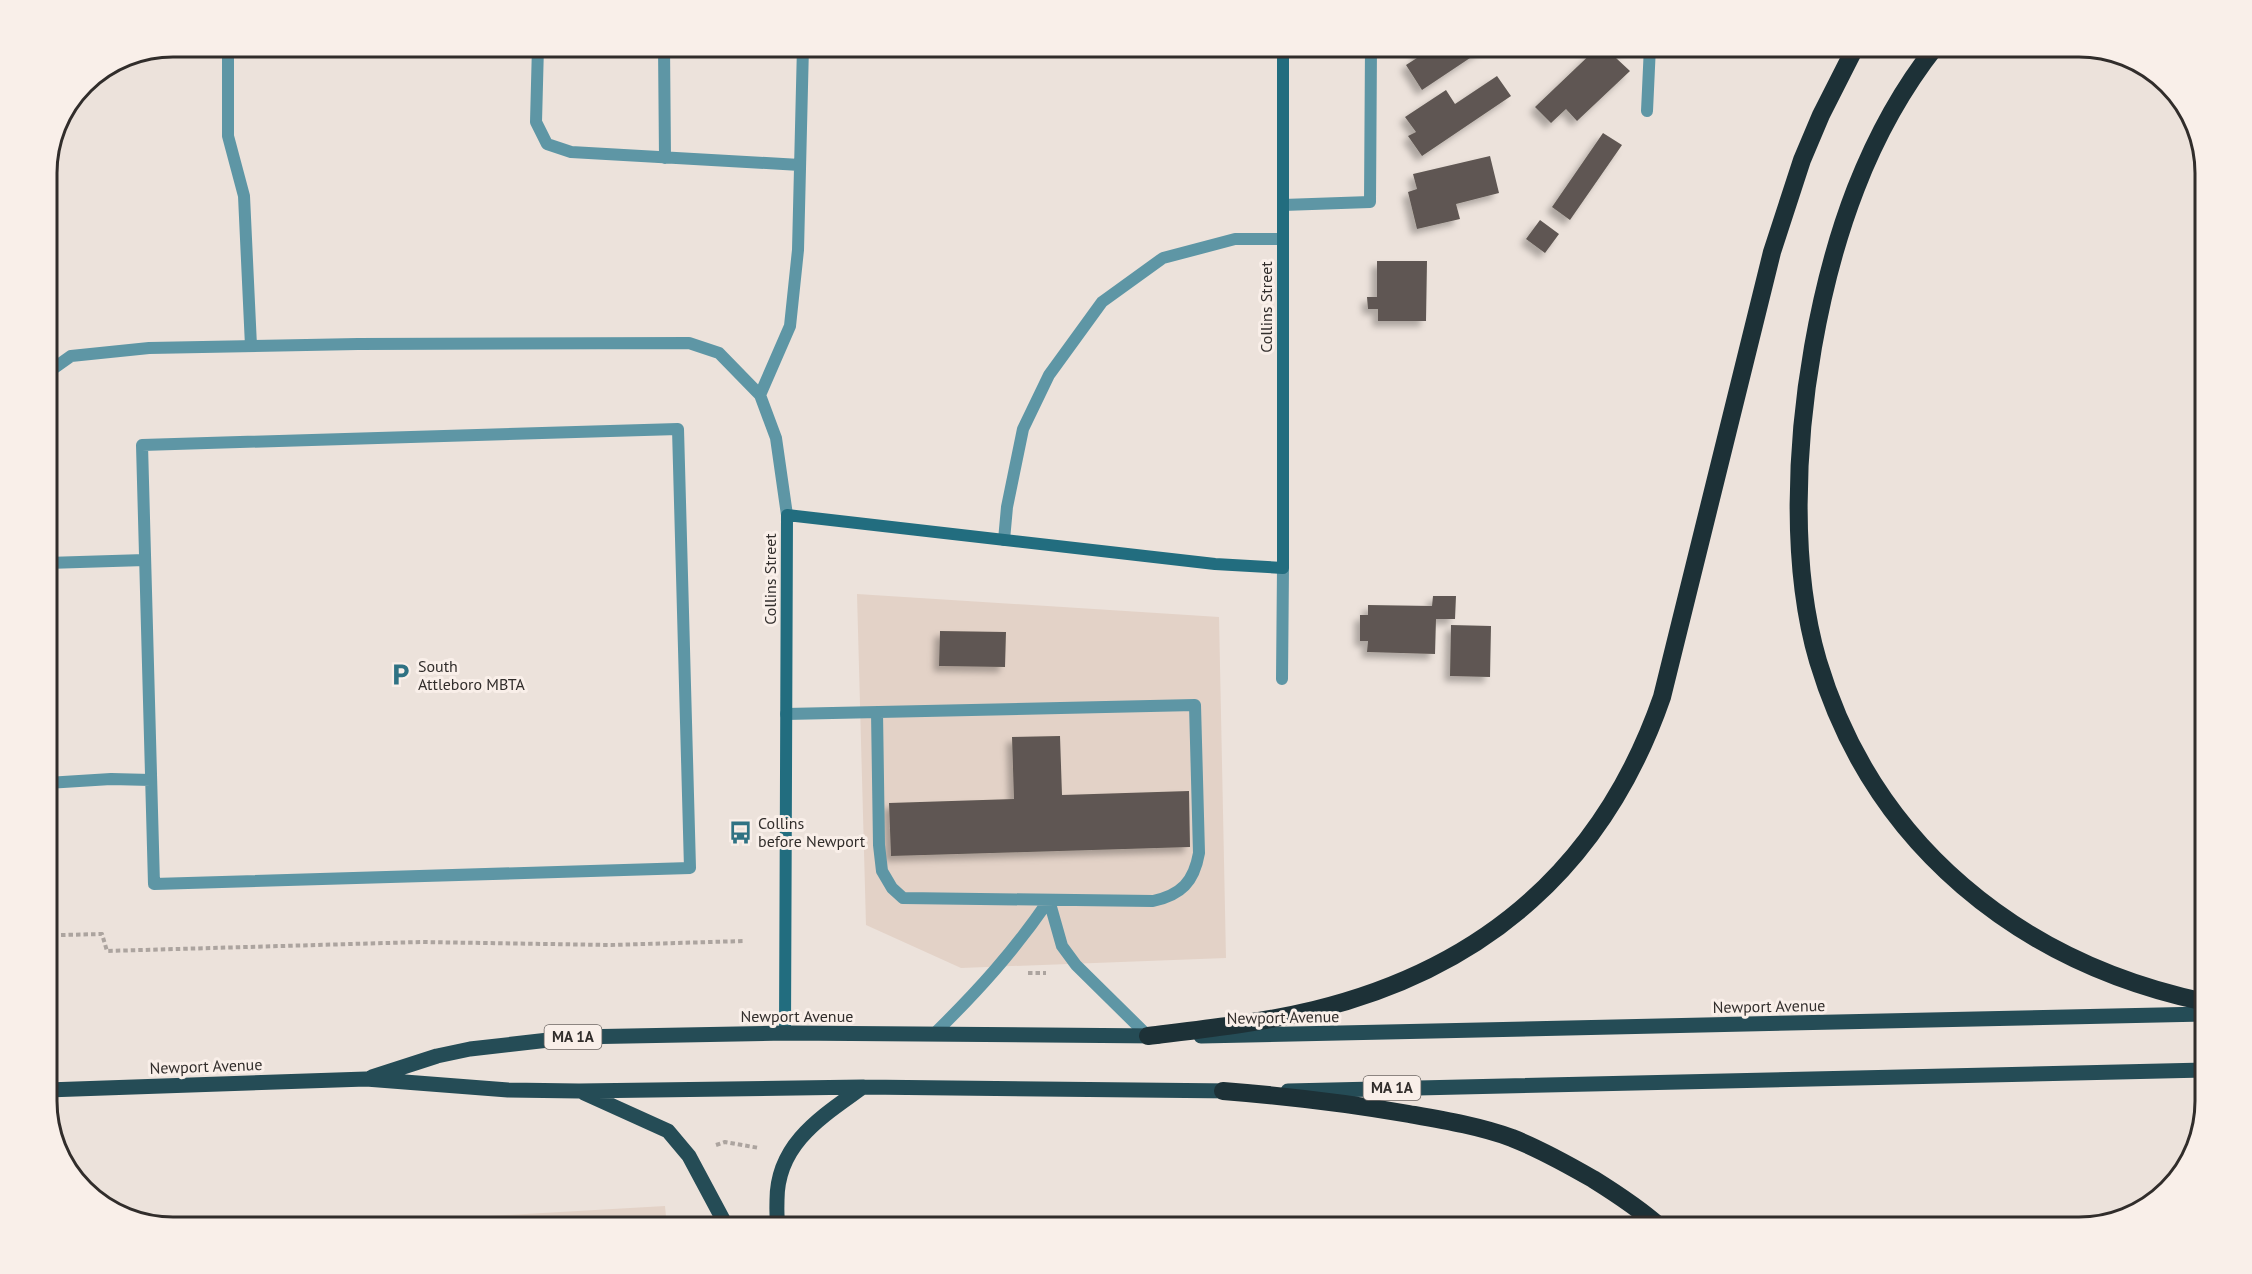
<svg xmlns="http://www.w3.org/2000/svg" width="2252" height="1274" font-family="'PT Sans',sans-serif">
<defs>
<filter id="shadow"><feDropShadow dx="-5.5" dy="5.5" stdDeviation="3" flood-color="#0004"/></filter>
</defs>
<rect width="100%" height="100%" fill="#ece2db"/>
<path fill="#e3d2c7" d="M857,594L1219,617L1226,958L961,968L866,925Z
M665,1206L667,1227H297Z"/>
<path fill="#5f5752" filter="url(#shadow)" d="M1414,46H1488L1422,90L1406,65L1420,56Z
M1599,46H1626L1627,48L1616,58L1630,71L1577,121L1566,109L1551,123L1535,107Z
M1497,76L1511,96L1422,156L1408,136L1416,132L1405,117L1446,90L1455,104Z
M1603,133L1622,145L1570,220L1552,207Z
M1490,156L1499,193L1456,204L1460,219L1417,229L1408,192L1417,189L1413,174Z
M1540,220L1559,234L1545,253L1526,239Z
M1377,261H1427L1426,321H1378V309H1368L1367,297H1377Z
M1433,596H1456L1455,619H1436L1435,654L1367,652L1368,641H1360V615H1368V605L1432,606Z
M1451,625L1491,626L1490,677L1450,676Z
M940,631L1006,632L1005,667L939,666Z
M1060,736L1062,795L1189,791L1190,847L891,856L889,803L1014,799L1012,737Z"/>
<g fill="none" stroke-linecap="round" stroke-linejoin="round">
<path stroke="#aca49f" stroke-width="4" stroke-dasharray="4.5 3" stroke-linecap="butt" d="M61,935L102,934L107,951L421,942L611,945L743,941
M1028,973H1046
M716,1145L725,1142L759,1148"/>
<path stroke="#5e96a5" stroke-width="12" d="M228,46V136L244,196L251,346
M538,46L536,122L547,144L571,152L800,165
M664,46L665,158
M1283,205L1370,202L1371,46
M47,373L71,356L149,348L358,344L689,343L719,353L760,395L776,438L787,515
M760,395L790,326L798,250L803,46
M678,429L690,868L154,884L142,445Z
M1004,540L1007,507L1023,429L1049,375L1102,302L1163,258L1235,239H1283
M47,563L145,560
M786,714L1195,705L1199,853C1194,882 1181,895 1153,901L903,898L892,888L882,871L879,845L877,712
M47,783L111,779L151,780
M1049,900L1062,946L1076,965L1148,1036
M934,1034C978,991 1014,951 1049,900"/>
<path stroke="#5e96a5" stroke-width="12" d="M1647,111L1650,46
M1282,679L1283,568"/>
<path stroke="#226d7f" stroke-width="12" d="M785,1033L787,515L1215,564L1283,568V46"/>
<path stroke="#254c56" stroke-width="15" d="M1201,1036L2205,1014
M372,1077L437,1056L470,1049L575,1037L785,1033L1159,1036
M47,1090L366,1079L508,1090L579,1091L863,1087L1234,1091
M1288,1091L2205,1070
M584,1093L668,1131L689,1156L727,1227
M779,1227C776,1219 777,1209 777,1200C777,1143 823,1116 863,1087"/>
<path stroke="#1d3137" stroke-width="18" d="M1936,46C1867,133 1832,239 1813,347C1796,443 1790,566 1818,661C1873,845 2020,963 2205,1002
M1148,1036C1204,1029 1260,1023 1314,1010C1486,968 1604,864 1662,697L1772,252L1802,160L1821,115L1856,46
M1223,1091C1286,1096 1347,1103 1409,1114C1443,1120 1479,1126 1512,1138C1540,1149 1567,1164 1593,1179C1617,1194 1640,1209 1660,1227"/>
</g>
<defs>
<symbol id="parking-bare" viewBox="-9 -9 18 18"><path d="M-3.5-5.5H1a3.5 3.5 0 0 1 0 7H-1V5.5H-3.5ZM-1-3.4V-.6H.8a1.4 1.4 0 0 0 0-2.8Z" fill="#2f7283" stroke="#f9efe9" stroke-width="2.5" paint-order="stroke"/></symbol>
<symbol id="bus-bare" viewBox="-9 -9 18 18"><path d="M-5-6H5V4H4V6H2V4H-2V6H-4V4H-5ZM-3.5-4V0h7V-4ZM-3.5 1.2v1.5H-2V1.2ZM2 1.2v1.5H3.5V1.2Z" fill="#2f7283" stroke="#f9efe9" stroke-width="2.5" paint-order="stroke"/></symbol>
</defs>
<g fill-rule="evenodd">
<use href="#parking-bare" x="384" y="658" width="33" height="33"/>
<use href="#bus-bare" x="724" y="816" width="33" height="33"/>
</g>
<g text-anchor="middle" stroke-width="6" stroke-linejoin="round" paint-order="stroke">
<g fill="#f9efe9" stroke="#6d6764" stroke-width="1.5">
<rect x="544.5" y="1025" width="57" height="24" rx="4.5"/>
<rect x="1363.5" y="1076" width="57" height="24" rx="4.5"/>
</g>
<g font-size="15" font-weight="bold" fill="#312d2b">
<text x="573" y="1042">MA 1A</text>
<text x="1392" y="1093">MA 1A</text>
</g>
<g font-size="16" fill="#312d2b" stroke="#f9efe9">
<text transform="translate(1266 307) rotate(-90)" y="6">Collins Street</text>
<text transform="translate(770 579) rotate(-90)" y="6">Collins Street</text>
<text transform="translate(1769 1006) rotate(-1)" y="6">Newport Avenue</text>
<text x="797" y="1022">Newport Avenue</text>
<text transform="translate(1283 1017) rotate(-1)" y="6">Newport Avenue</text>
<text transform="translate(206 1066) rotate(-2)" y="6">Newport Avenue</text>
</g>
<g font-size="16" fill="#312d2b" stroke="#f9efe9" text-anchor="start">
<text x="418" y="672">South<tspan x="418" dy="18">Attleboro MBTA</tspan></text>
<text x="758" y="829">Collins<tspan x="758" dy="18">before Newport</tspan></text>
</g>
</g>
<path d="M0 0H2252V1274H0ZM173 57H2079A116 116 0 0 1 2195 173V1101A116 116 0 0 1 2079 1217H173A116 116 0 0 1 57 1101V173A116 116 0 0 1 173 57Z" fill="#f9efe9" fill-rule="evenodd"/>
<path fill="none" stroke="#312d2b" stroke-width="3" d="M173 57H2079A116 116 0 0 1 2195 173V1101A116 116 0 0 1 2079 1217H173A116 116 0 0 1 57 1101V173A116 116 0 0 1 173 57Z"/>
</svg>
